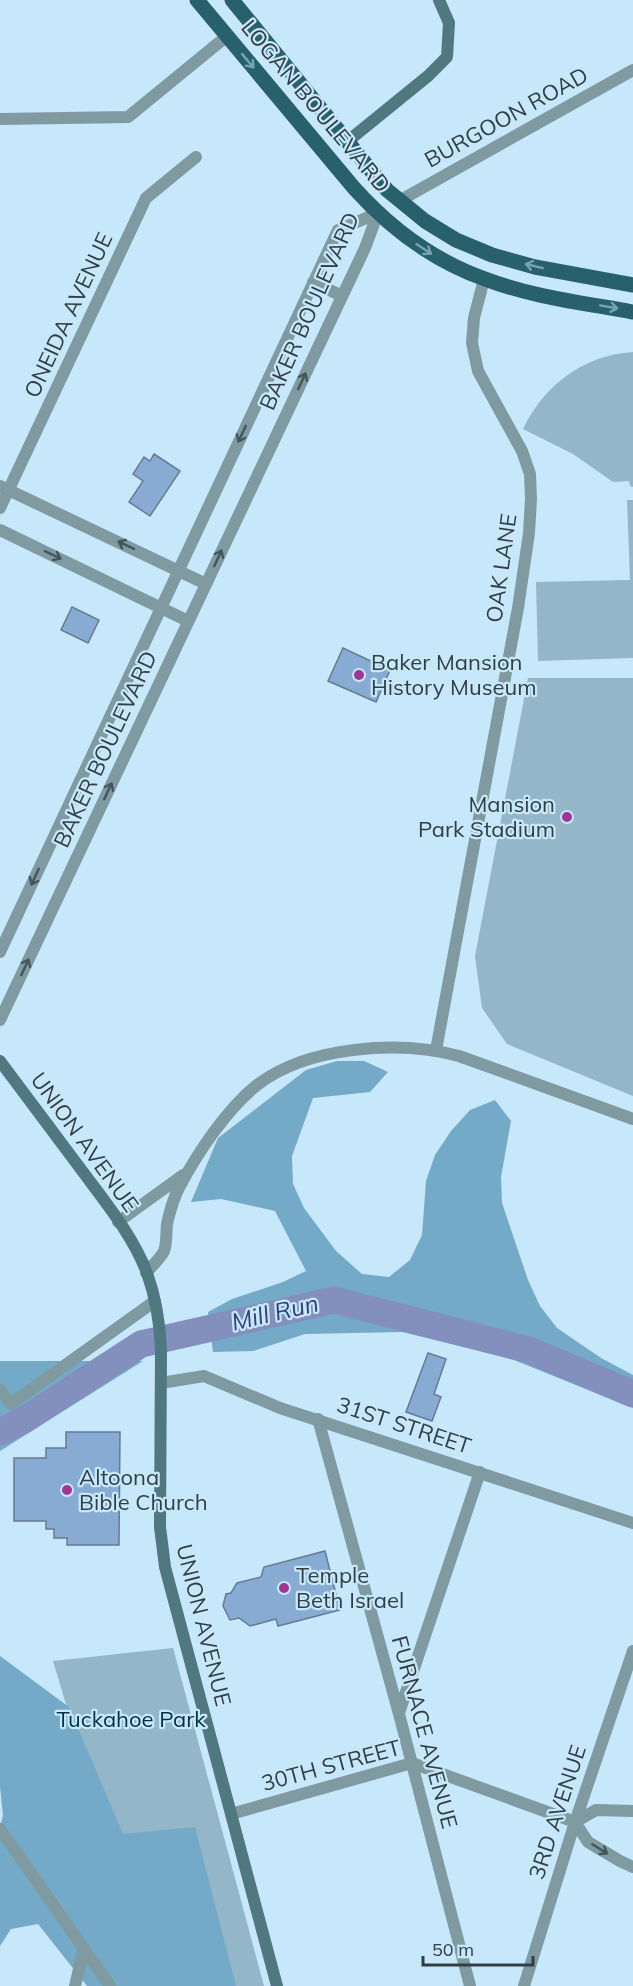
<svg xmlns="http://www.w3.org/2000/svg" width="633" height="1986" font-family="Mulish,sans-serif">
<rect width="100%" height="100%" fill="#c7e7fa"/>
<path fill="#93b6c9" d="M633,352V487L630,486L629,481L613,482L573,454L523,429C544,385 584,355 633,352Z
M627,500H633V658L538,661L536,582L630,580Z
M528,678H633V1096L507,1044L482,1008L475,956Z
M173,1648L264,1986H151L53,1661Z"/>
<path fill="#74aac7" d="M337,1061H364L388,1072L370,1092L313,1098L292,1156L293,1184L304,1208L336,1251L362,1274L389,1277L410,1260L422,1235L426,1181L435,1155L451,1131L470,1110L495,1100L511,1121L501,1177L502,1203L528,1280L540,1306L557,1328L601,1358L633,1375V1408L509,1358L402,1332L305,1334L253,1351L213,1352L208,1312L232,1299L283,1282L306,1271L275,1211L221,1199L191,1202L218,1138L306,1070Z
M0,1361H143L0,1451Z
M0,1656L69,1707L123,1834L195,1827L236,1986H87L38,1924L11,1929L0,1946V1827L3,1815L0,1787Z"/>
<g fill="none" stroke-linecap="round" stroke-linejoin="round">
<path stroke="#838fbd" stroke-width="27" d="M0,1432L24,1420L141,1344L334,1300L529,1350L633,1394"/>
</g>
<path fill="#88abd4" stroke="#677b92" stroke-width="1.5" d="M154,454L180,471L150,516L129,502L143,481L133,474L144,457L150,461Z
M72,607L99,620L88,643L61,630Z
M343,648L390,670L376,702L328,681Z
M428,1353L446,1359L434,1394L441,1397L432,1421L406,1412Z
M66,1432H120L119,1545H67V1538H54V1529H46V1521H14V1458H46V1448H66Z
M325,1551L340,1610L278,1626L276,1619L250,1626L239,1618L230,1620L223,1606L226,1594L231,1593L237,1583L261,1577L264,1567Z"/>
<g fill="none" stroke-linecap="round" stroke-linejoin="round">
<path stroke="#7f9ba1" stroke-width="12" d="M0,119L128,117L227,36
M399,201L633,70
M313,282L342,296
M0,486L206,584
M0,508L146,198L196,157
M0,530L188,621
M0,952L338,230L378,213
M0,1020L365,248L378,213
M436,1050L518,608L529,533L531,499L530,474L522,451L478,371L472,343L474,318L484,279
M118,1222L183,1175
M146,1273C152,1266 160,1259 164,1251C167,1244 166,1233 167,1224C170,1211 173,1198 180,1186C198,1152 227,1109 257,1085C308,1046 399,1040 459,1056L633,1119
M161,1383L204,1376L280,1408L633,1523
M0,1390L11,1404L155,1301
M318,1419L399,1714L470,1986
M399,1713L480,1472
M231,1814L412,1763L575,1822L588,1842L620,1861L633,1867
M575,1822L596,1810L633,1811
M0,1829L110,1986
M75,1986L84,1947
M524,1986L575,1822L633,1651"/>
<path stroke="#4f7881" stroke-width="12" d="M348,141L428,76L447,57L449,23L439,0
M0,1061C28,1098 55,1135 83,1172C106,1203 133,1236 147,1273C156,1298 160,1324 161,1350L160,1527L165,1567L277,1986"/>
<path stroke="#28606b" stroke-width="15" d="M197,0L354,188C390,228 434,261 485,279C532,297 584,303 633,312
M232,0L387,190L425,221L456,240L492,255L535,267L633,285"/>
</g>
<defs><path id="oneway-shaft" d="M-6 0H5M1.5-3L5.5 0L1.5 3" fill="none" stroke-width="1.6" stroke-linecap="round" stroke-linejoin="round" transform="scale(1.5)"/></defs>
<g stroke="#78a4b2">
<use href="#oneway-shaft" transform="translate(248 61) rotate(50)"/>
<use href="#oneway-shaft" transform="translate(424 249) rotate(34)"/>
<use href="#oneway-shaft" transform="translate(534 266) rotate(-166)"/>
<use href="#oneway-shaft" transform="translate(609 307) rotate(10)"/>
</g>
<g stroke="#44555d">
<use href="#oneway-shaft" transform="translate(302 381) rotate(-65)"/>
<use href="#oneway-shaft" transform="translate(242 434) rotate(115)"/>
<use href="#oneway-shaft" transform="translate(126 545) rotate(-155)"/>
<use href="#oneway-shaft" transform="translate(53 555) rotate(26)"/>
<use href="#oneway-shaft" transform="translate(218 558) rotate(-65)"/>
<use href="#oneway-shaft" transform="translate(108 791) rotate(-65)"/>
<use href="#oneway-shaft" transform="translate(35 877) rotate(115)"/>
<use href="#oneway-shaft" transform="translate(25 967) rotate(-65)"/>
<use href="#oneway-shaft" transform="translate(600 1849) rotate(32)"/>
</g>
<g fill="#a13595" stroke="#c7e7fa" stroke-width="2">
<circle cx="359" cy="675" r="6"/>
<circle cx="567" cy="817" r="6"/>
<circle cx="67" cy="1490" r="6"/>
<circle cx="284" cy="1588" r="6"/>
</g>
<g text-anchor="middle" stroke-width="4.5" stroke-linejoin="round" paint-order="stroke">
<g font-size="22" fill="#313e46" stroke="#c7e7fa">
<text transform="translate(316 106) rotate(50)" y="8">LOGAN BOULEVARD</text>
<text transform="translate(506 117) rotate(-29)" y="8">BURGOON ROAD</text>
<text transform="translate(309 311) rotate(-66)" y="8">BAKER BOULEVARD</text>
<text transform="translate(68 315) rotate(-65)" y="8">ONEIDA AVENUE</text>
<text transform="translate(501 568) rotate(-82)" y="8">OAK LANE</text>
<text transform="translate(105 749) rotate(-65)" y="8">BAKER BOULEVARD</text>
<text transform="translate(85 1142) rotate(54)" y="8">UNION AVENUE</text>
<text transform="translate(404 1425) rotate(18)" y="8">31ST STREET</text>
<text transform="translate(204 1625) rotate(76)" y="8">UNION AVENUE</text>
<text transform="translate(425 1732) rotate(75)" y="8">FURNACE AVENUE</text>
<text transform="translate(331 1765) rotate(-15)" y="8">30TH STREET</text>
<text transform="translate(557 1812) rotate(-72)" y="8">3RD AVENUE</text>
</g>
<g font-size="22" fill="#313e46" stroke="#c7e7fa" text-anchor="start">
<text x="371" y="670">Baker Mansion<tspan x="371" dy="25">History Museum</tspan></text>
<text x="555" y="812" text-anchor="end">Mansion<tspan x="555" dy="25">Park Stadium</tspan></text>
<text x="79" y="1485">Altoona<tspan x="79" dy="25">Bible Church</tspan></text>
<text x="296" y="1583">Temple<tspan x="296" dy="25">Beth Israel</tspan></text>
</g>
<g font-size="22" fill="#003145" stroke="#c7e7fa">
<text x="131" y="1727">Tuckahoe Park</text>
</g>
<g font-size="24" font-style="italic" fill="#343f7b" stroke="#c7e7fa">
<text transform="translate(275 1313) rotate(-13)" y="8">Mill Run</text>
</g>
</g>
<path d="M423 1956v9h110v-9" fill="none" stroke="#313e46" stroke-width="3"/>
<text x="432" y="1956" font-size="18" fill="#313e46" stroke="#c7e7fa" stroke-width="4.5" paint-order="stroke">50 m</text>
</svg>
